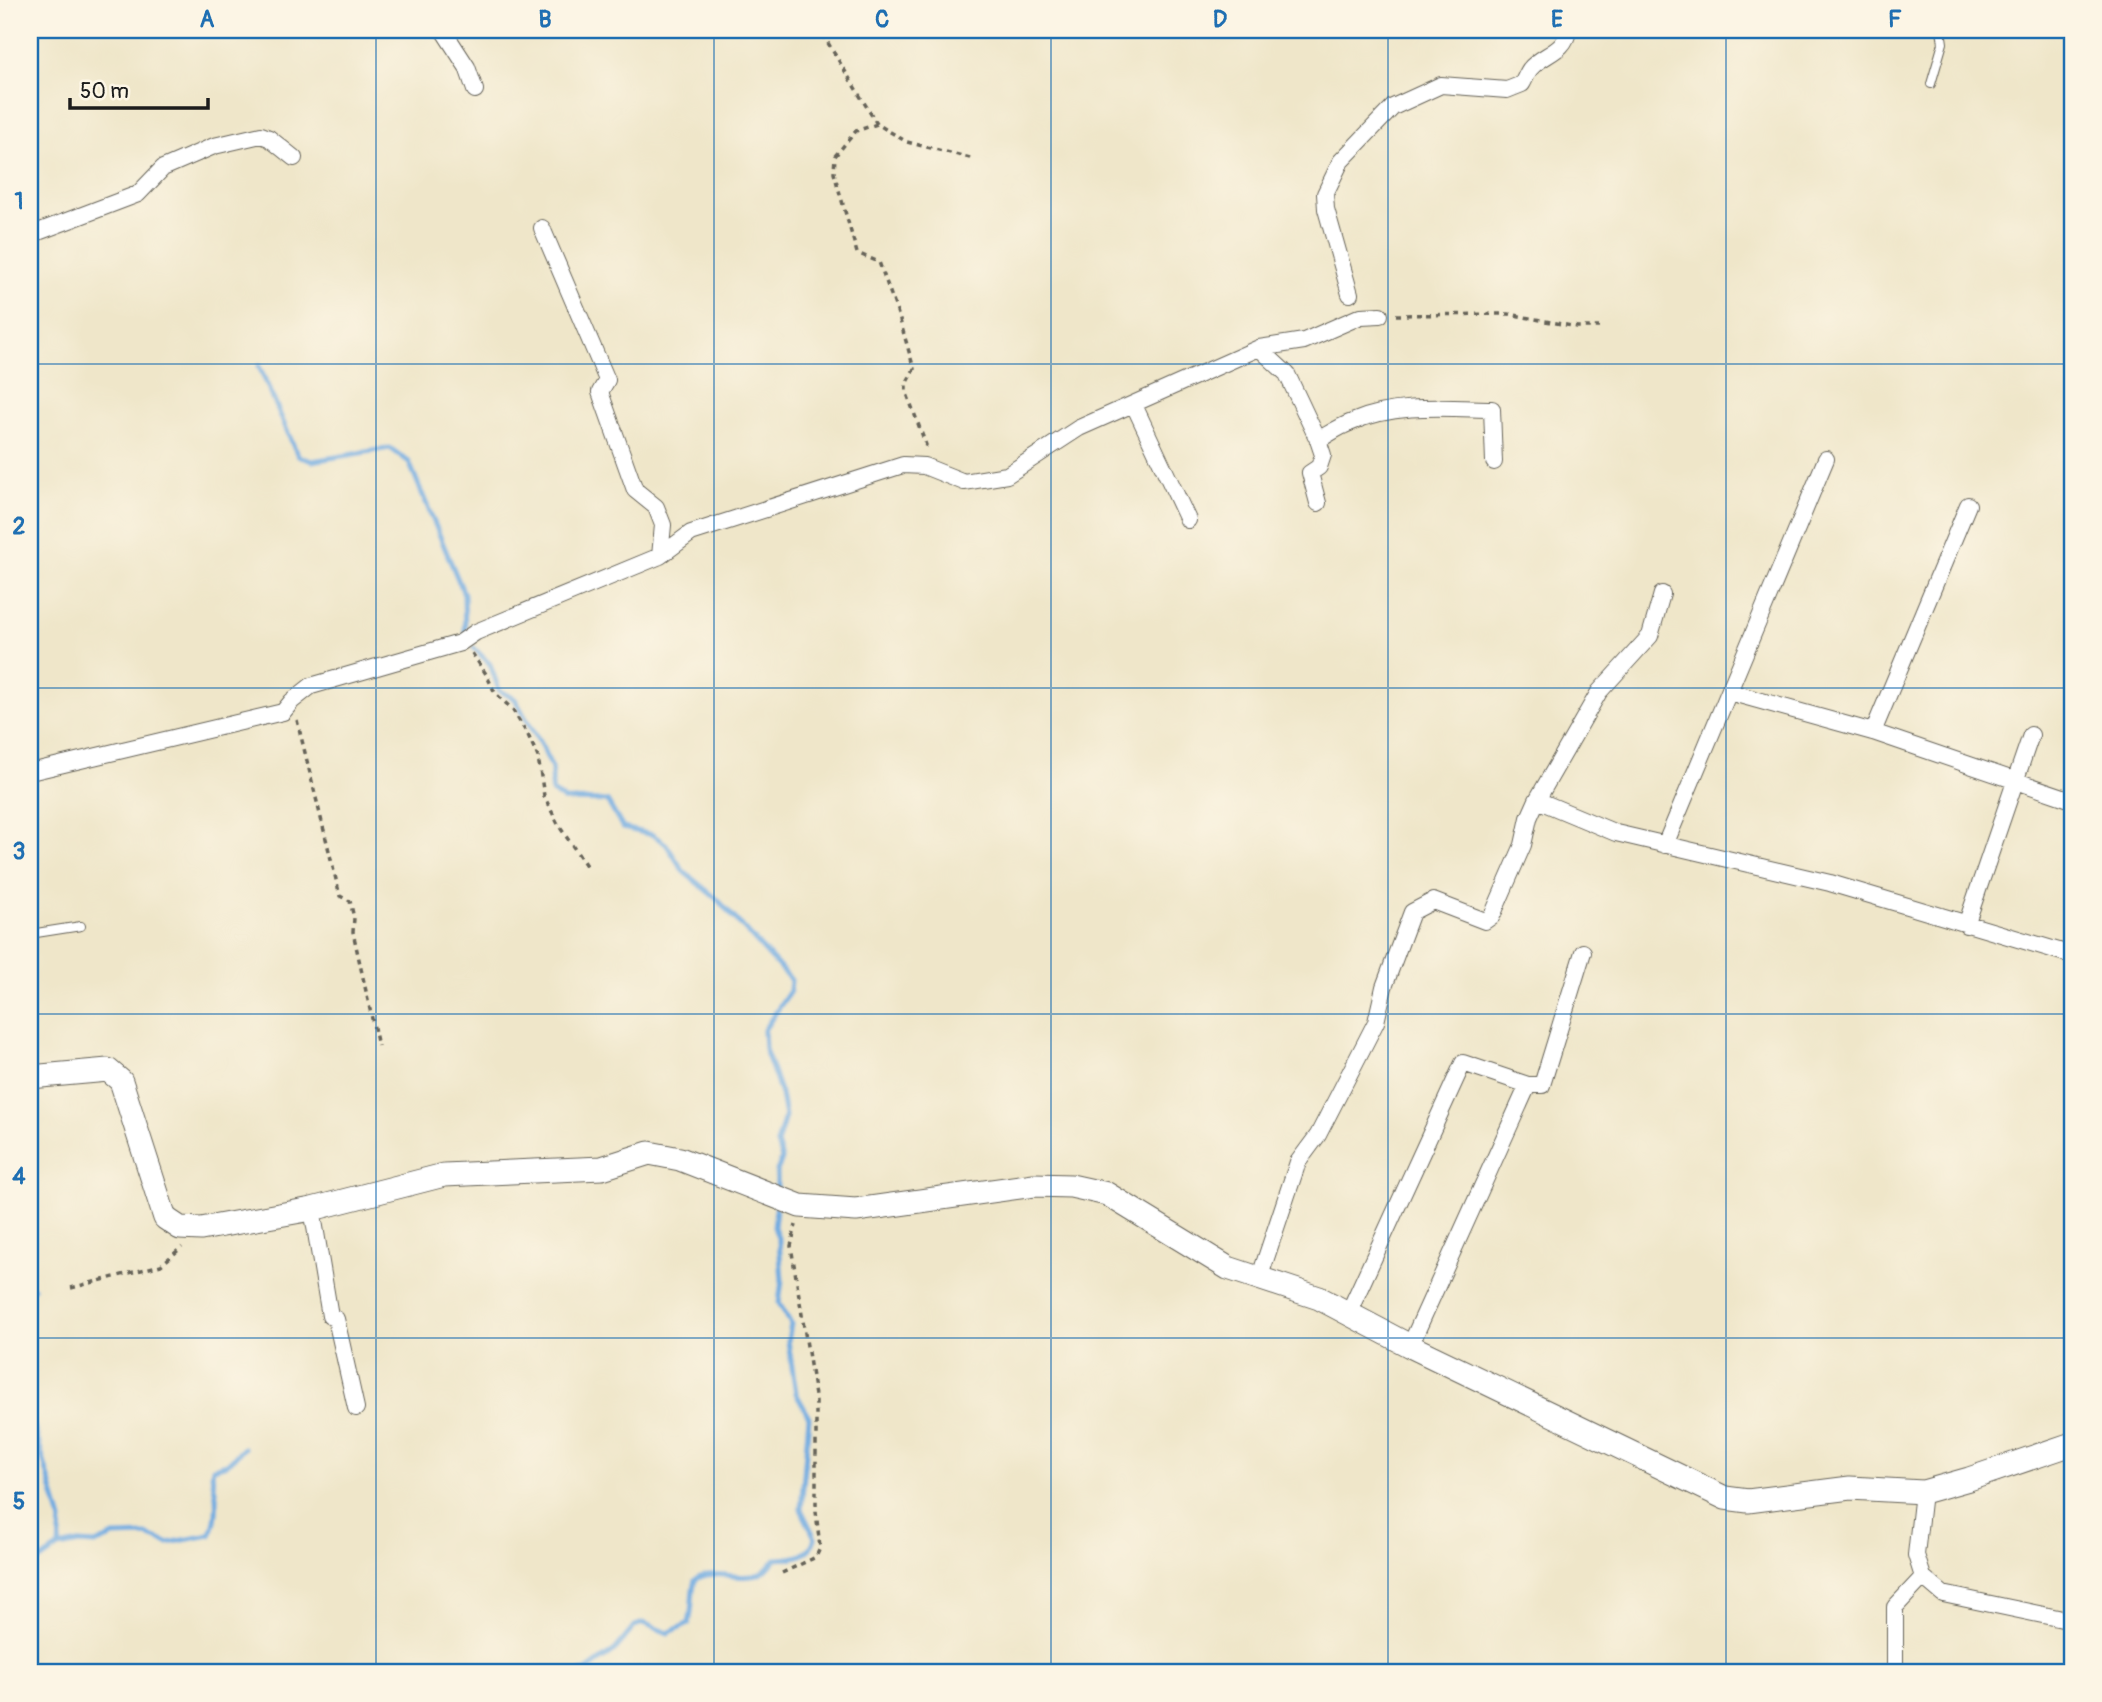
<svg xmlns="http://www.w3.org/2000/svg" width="2102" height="1702" font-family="Pangolin,sans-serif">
<rect width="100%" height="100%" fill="#fcf5e5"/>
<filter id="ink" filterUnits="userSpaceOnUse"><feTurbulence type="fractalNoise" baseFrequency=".0143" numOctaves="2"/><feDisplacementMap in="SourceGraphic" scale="14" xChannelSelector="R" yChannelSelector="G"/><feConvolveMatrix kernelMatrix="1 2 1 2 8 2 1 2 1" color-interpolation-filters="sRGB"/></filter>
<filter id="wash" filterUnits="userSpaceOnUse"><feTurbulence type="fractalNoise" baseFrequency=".00686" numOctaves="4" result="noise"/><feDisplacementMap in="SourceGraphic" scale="28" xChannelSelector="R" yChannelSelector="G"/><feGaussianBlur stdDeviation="1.57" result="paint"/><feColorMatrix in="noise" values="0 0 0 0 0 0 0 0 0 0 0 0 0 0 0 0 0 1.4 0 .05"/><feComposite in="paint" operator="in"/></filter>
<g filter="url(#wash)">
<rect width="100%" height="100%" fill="#efe6c9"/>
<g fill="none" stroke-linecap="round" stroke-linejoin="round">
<path stroke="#70abe1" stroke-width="5" d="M259,366L298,456L312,461L390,448L409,462L464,594L465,632
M474,648L490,664L499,690L515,699L542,747L552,768V792L565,800L607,801L623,828L653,835L666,844L684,872L717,899L791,980L790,991L764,1030L765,1049L781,1094L785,1116L777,1144L782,1159L777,1171V1189
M30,1287L34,1288
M30,1413L61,1520L59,1547
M30,1567L59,1547L79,1543L95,1544L114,1536L146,1535L168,1543L210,1535C216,1524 217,1508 216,1496C215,1485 210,1479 213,1468L227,1464L244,1448
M581,1672L586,1671L615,1650L635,1626L643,1623L668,1633L689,1623C693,1609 691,1594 695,1580C714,1567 738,1582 760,1574C766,1572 771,1564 776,1559C793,1558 809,1558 815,1538L801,1509L809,1417L796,1393L788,1341L791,1324L779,1303L782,1280L779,1241L774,1227L776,1208"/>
</g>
</g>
<g filter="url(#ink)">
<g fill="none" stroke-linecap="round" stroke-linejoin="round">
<defs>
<path id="lane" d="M1931,84L1943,43L1941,30
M30,934L81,926"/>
<path id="street" d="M443,30L467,67L475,90
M542,228L607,380L600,392L635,490L656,507L663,525L660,556
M30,235L138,194L163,168L214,146L261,135L269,138L294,158
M1350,294L1326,209L1325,194L1341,161L1393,107L1441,85L1507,90L1522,84C1525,79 1527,73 1530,69C1542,54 1566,52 1568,30
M1259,348L1287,374L1318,440L1323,455L1319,467L1310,473L1318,503
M1134,405L1188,520
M1318,440C1329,434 1340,426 1352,422C1396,403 1445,408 1492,409L1494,462
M1729,692L1873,732L2072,800
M1873,732L1968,505
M30,772L283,712L292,701L311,686L460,643L476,632L660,556L691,533L903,465L924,466L964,482L1007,475L1079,428L1259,348L1304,341L1361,316L1380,315
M1537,800L1616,833L1830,883L2072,955
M1665,845L1826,459
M1966,925L2031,735
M312,1209L330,1316L336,1319L356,1408
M1259,1279L1298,1162L1318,1135L1376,1022L1384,987L1412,912L1433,901L1485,921L1492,916L1523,845L1529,818L1537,800L1599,692L1650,636L1662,594
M1348,1314L1463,1063L1528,1085H1542L1583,952
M1410,1346L1528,1085
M1923,1492L1916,1555L1923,1577L1943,1594L2072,1621
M1895,1672V1607L1923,1577"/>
<path id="secondary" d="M30,1077L108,1070L121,1081L165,1218L180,1228L201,1229L312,1209L444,1175L602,1168L649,1153L680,1159L800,1206L856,1210L1034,1185L1071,1186L1107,1194L1228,1268L1319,1298L1410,1346L1725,1498L1748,1501L1850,1488L1923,1492L1969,1479L2072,1444"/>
</defs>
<use href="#lane" stroke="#666359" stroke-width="10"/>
<use href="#street" stroke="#666359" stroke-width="18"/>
<use href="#secondary" stroke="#666359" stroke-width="25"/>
<path stroke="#666359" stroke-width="3.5" stroke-dasharray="5 5" stroke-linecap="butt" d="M813,30L825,38L877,124L907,142L974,159
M877,124L856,131L835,156L834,173L857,253L879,262L899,317L914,369L906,384V391L926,445L924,449
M1396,315L1509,314L1577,327H1599
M472,653L486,674L495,693L512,709L528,735L538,757L544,796L559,826L587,867
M297,720L340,896L350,901L354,918L353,932L378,1046
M71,1288L161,1265L182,1247
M782,1573L816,1557L820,1548L816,1511V1402L791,1246L796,1225"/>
<use href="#lane" stroke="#fff" stroke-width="8"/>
<use href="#street" stroke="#fff" stroke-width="16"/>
<use href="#secondary" stroke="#fff" stroke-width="23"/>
</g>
</g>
<path fill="none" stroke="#1f6fb2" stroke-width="2" stroke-opacity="0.55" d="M376,30V1672M714,30V1672M1051,30V1672M1388,30V1672M1726,30V1672M30,364H2072M30,688H2072M30,1014H2072M30,1338H2072"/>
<rect width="2102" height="1702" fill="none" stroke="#fcf5e5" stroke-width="77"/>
<path d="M70 98v10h138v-10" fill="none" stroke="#1c1c1c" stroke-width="3.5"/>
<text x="80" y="98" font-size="21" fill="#1c1c1c" stroke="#fcf5e5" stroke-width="5" paint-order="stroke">50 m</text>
<rect x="38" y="38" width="2026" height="1626" fill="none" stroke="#1f6fb2" stroke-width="2.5"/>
<g font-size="23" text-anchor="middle" font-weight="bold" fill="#1f6fb2">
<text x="207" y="27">A</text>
<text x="545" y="27">B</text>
<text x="882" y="27">C</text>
<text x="1220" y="27">D</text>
<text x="1557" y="27">E</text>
<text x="1895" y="27">F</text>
<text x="19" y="209">1</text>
<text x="19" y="534">2</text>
<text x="19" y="859">3</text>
<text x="19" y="1184">4</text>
<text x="19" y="1509">5</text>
</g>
</svg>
